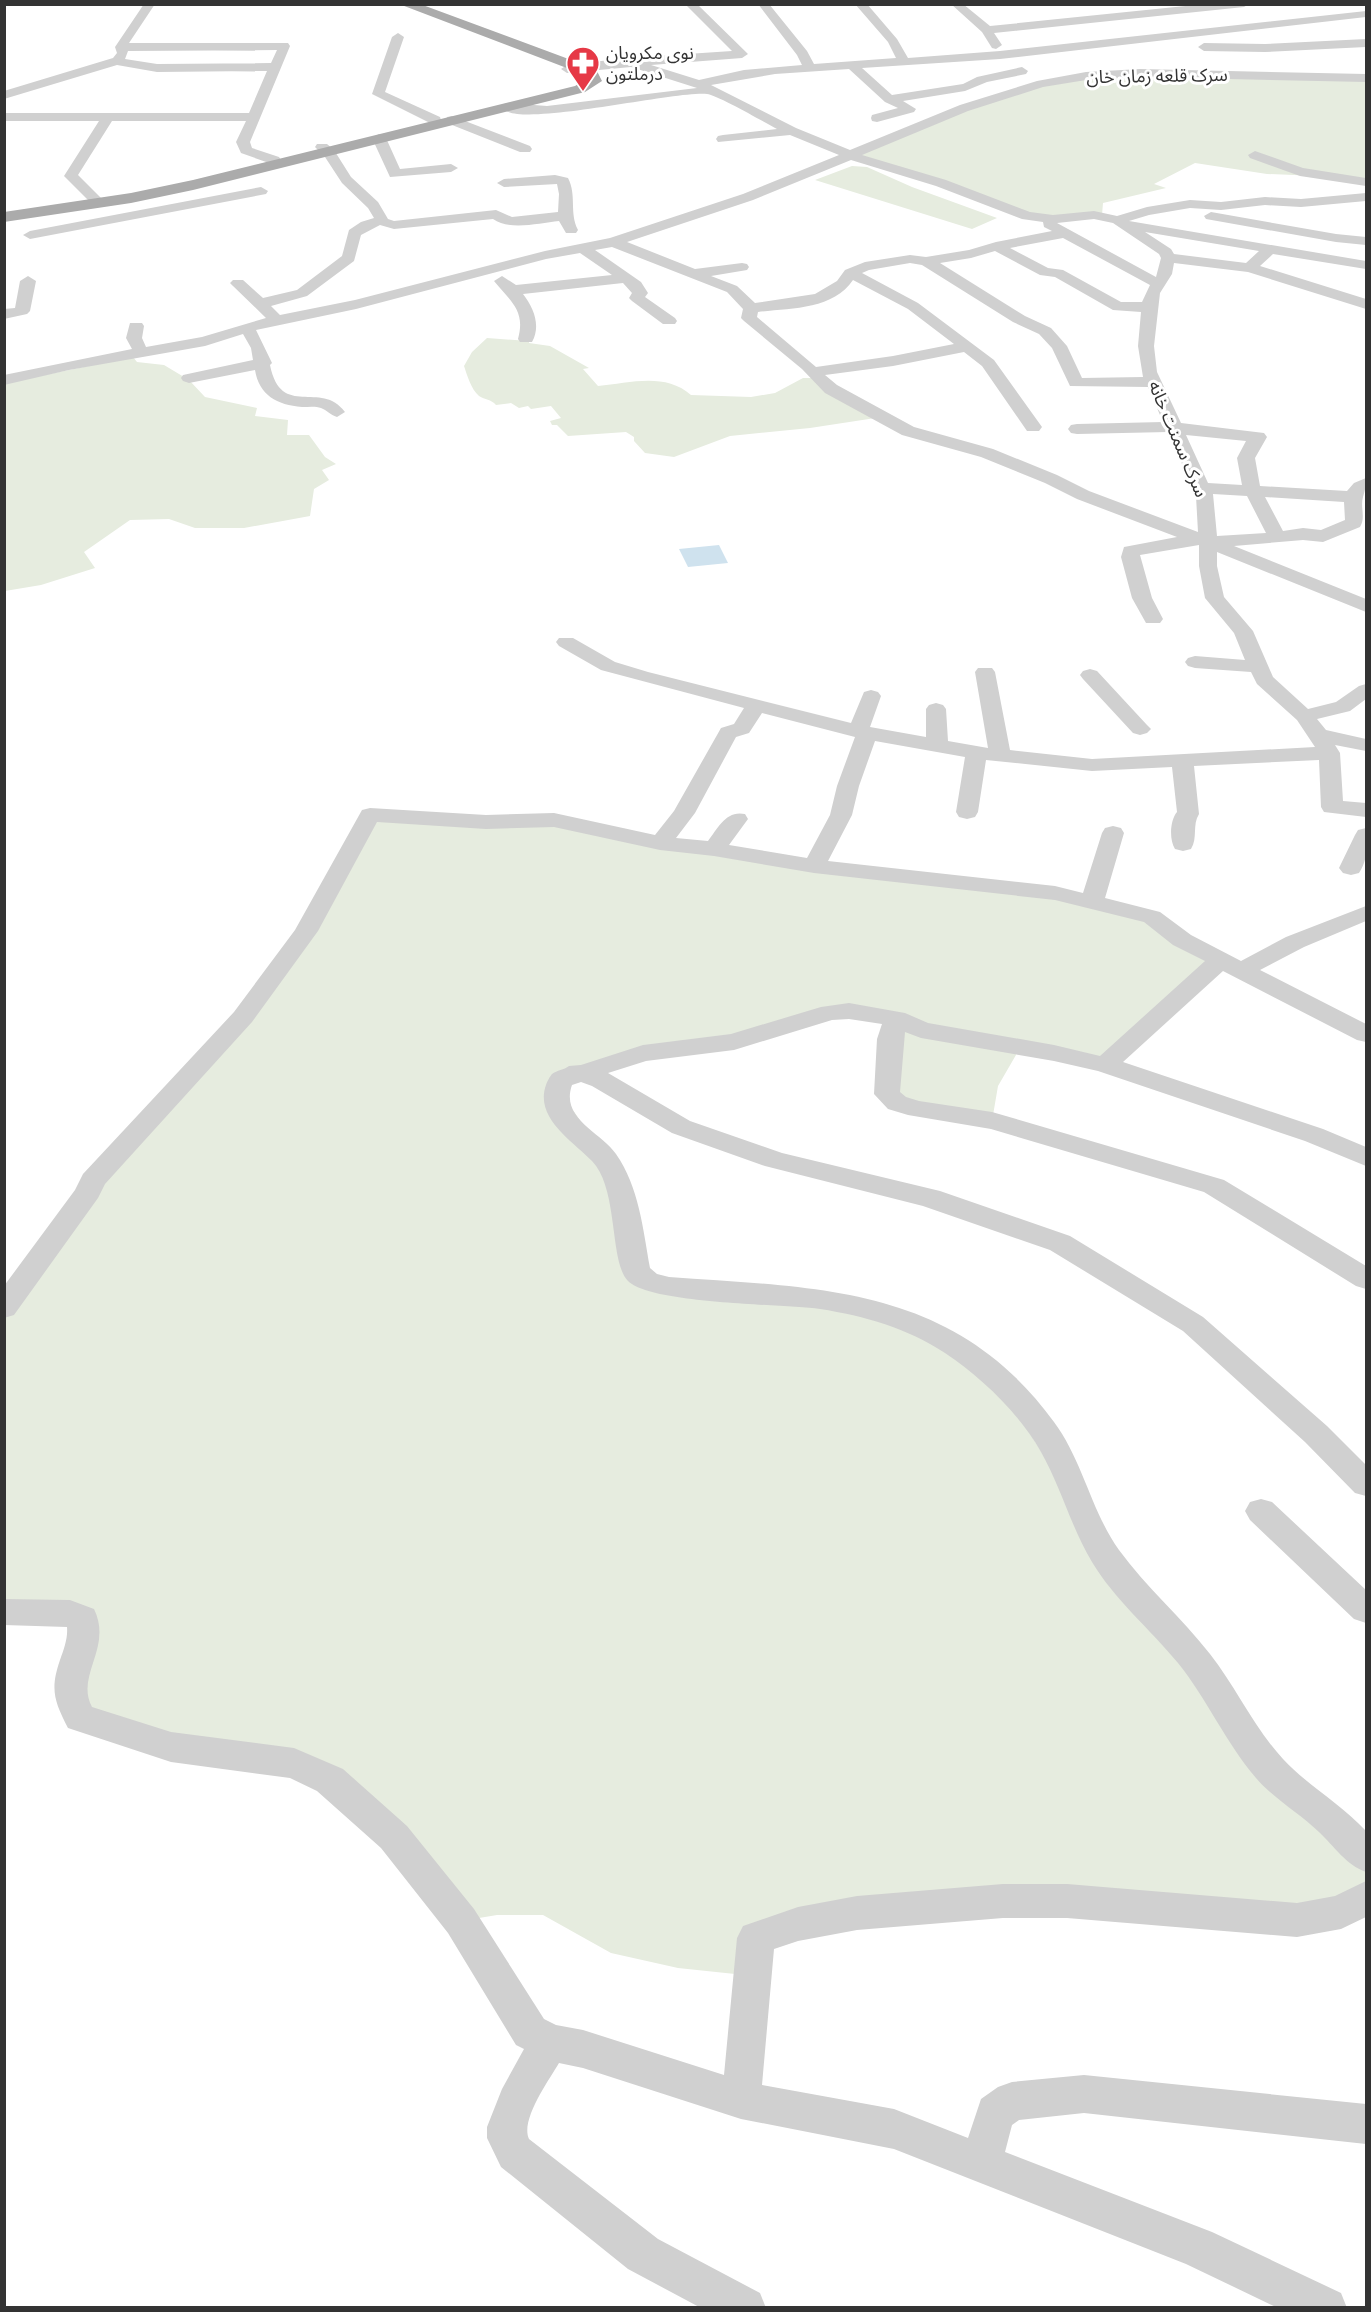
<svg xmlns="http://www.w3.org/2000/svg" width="1371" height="2312" font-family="Ubuntu,'Noto Sans Arabic',sans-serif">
<rect width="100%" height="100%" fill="#fff"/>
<path fill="#e6ecdf" d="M1222,74L1366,78V178L1267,174L1195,163L1154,184L1166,188L1103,203L1102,215L1040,219L853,156L964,108L1065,79Z
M852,166L867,167L912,187L997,218L972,229L815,180Z
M487,338L529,341V343L550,346L589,368L583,369L598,386C630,383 665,372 691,395L751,397L775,393L803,378H818L882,417L810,428L730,436L674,457L645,453L634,441V437L626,432L568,436L557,425H552L550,421L561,418L551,406L531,409L528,406L519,408L511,403L496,405C491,399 485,400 479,396C471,389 467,375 464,366L472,352Z
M133,357L137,362L164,365L189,380L205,397L257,408L255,416L288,420L287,435H309L325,457L336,464L322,470L329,480L314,489L310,516L244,528H195L169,519L130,520L84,552L95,568L41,585L5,591V383Z
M370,815L537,819L602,831L1055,893L1152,917L1221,960L1105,1065L1020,1048L998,1086L992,1121L897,1103L896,1019L865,1013L643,1053L557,1087L606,1158L636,1272L906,1319L996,1379L1115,1570L1366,1856V1898L1341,1912L1067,1901L757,1938L754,1976L678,1968L611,1953L543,1915H497L461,1921L329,1780L80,1718L86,1628L5,1612L4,1308L37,1264L243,1017Z"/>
<path fill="#cfe2ee" d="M719,545L728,563L688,567L679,549Z"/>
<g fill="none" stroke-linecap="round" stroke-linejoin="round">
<path fill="#d0d0d0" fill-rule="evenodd" d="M144,4H155L129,43H288L290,46L250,142L252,148L279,157L281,160L279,163H269L241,153L236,142L246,121H112L78,175L101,198L94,202L89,201L64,176L99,121H4V113H249L267,71L157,72L117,65L4,99V91L113,58L117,53L115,47ZM277,50L271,63L157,64L125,59L128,51Z
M685,4H697L748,54L742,58L651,65L699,80L744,70L802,65L797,55L758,4H769L807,51L814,64L896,58L888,42L855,4H867L897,39L908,58L1000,51L1366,11V17L1000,59L862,68L892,95L963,84L977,77L1022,67L1028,71L1026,74L987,82L965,91L903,101L916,109L914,112L877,122L872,121L871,118L872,115L898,108L885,102L849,69L775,74L711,85L796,128L850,150L960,105L1037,81L1086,72L1140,69L1366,74V82L1140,77L1086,80L1043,87L968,111L862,155L946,180L1030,212L1053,215L1094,211L1117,216L1147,207L1190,200L1221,202L1265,197L1301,199L1366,193V201L1301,207L1265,205L1221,210L1190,208L1149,215L1129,221L1366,261V269L1273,254L1260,266L1366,299V309L1248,272L1174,263L1172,274L1160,293L1154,346L1157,372L1181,423L1264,433L1267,437L1255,458L1260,486L1347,491L1354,483L1366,478C1366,486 1365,490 1363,497C1360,507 1366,518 1360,527L1323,542L1303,540L1234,546L1366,599V612L1217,552V566L1224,597L1253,631L1273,677L1308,709L1336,702L1359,686L1366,684V699L1350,711L1317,719L1326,730L1366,739V751L1335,745L1340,753L1343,801L1366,803V817L1324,812L1321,807L1319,760L1194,766L1199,814C1192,825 1198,838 1191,849L1183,851L1175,849C1169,840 1170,820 1177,812L1172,767L1092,771L986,760L978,812L975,817L967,819L959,817L956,812L965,757L875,741L859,786L852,815L828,861L1055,886L1083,893L1102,833L1105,828L1113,826L1121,828L1124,833L1105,898L1160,912L1191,935L1241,961L1286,937L1366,906V921L1304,947L1260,970L1366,1024V1042L1357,1040L1223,971L1123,1062L1323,1129L1366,1147V1166L1305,1141L1098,1071L1054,1061L921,1038L905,1032L900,1092L906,1097L919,1101L992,1112L1224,1180L1366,1266V1289L1356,1286L1204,1192L991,1129L908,1115L888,1109L874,1094L877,1039L882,1024L849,1019L832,1020L734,1050L646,1061L608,1073L690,1121L782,1153L940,1191L1070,1236L1203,1317L1327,1426L1366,1465V1496L1355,1493L1305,1442L1183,1331L1050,1250L923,1206L765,1166L672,1133L592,1086L581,1082L572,1085C560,1119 601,1132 616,1154C639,1187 643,1229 650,1268L657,1274L669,1277C821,1288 955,1286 1054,1422C1083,1461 1091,1511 1119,1550C1146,1587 1181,1617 1210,1654C1236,1687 1254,1728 1283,1759C1307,1785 1341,1804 1366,1831V1872C1346,1865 1334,1846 1319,1832C1299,1813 1274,1799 1256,1778C1226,1743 1207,1699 1178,1663C1150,1629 1114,1599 1092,1562C1071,1527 1061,1487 1041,1452C1019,1413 982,1378 945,1353C907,1328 865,1316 820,1309C781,1304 651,1304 628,1281C609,1262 619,1189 592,1161C574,1142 534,1118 546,1085C547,1082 550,1076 552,1074C557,1070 564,1070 569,1066L581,1065L643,1045L731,1034L821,1007L849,1003L905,1013L928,1023L1054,1045L1100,1056L1205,961L1173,945L1144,922L1055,900L814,873L714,856L660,850L554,827L486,829L377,822L318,931L252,1022L105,1184L98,1198L14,1315L4,1318V1286L75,1190L83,1174L234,1012L295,930L362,810L370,808L486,815L554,813L655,835L674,811L721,728L734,724L744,708L601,670L559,646L556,642L559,638H573L615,662L648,672L851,723L864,692L871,690L878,692L881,696L870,727L926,737V709L929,705L936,703L943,705L946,709L948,741L988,748L975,672L978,668H992L995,672L1010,750L1092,759L1315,747L1297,720L1257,684L1251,672L1195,668L1188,666L1185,662L1188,658L1195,656L1245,660L1234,633L1205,598L1199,566V545L1140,555L1152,598L1163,619L1160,623H1146L1132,598L1121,557L1124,547L1177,537L1077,499L1045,483L981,457L902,435L825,393L802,369L744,321L741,318L743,309L727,292L612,247L595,250L641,282L648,293L645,297L675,318L677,321L675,324H663L632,301L629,298L632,293L623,283L523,294C534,308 541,326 532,342H520L518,339C526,310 510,301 494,281L502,276L516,285L612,275L580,253L546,259L356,309L256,330L272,363L270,365C281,420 321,379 345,412L337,417C330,415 327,410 321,408C316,406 308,407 302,407C277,405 259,395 255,370L189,383L183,381L181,378L183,375L253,360L251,348L243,334L205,346L69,370L4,385V375L132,349L126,338L130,323H142L144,326L142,338L146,347L202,337L266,318L233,286L230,283L233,280H243L263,298L297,290L342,256L349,230L361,222L374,218L368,208L342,183L325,157L315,147L317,144H327L334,150L351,177L378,202L388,219L394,221L496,210L512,217L558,212L559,194L557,184L504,187L497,183L504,179L555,175L568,178C577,195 569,213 578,230L576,233H566L559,221C539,223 510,231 493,219L394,229L380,225L361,235L354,261L307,296L271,306L280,315L355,300L545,251L610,238L743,194L839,155L790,135L718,142L716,139L718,136L723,135L777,129C764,122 717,95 707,94C672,91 522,128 503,109L504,104L508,103L547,106L697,88L631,67L567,73L561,69L567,65L627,58L732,51ZM851,160L936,186L1022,219L1043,222L1044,227L1052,231L996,242L969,250L926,257L910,255L865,262L845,270L837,281L815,294L755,303L737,286L711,276L747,270L749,267L747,264L742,263L695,269L627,242L753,200ZM1094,219L1113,223L1159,254L1161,258L1156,277L1057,223ZM1145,232L1259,251L1246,263L1174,254L1171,249ZM1063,238L1150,285L1142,302H1121L1063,270L1048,268L1010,248ZM995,251L1040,275L1055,277L1113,310L1141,312L1138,346L1143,377L1082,378L1067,346L1051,328L1025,316L940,263L971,258ZM910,263L922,265L1013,322L1039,334L1052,348L1070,386L1148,387L1163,422L1077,424L1071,425L1068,429L1071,433L1077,434L1168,432L1196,496L1198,532L1089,491L1057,475L993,449L914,427L837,385L825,375L893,366L964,352L982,366L1027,431H1039L1042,427L994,360L918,303L862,273L869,270ZM853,280L908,309L954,344L893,356L816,367L757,317L758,312C790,308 833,310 853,280ZM1186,435L1246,441L1237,458L1242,485L1208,483ZM1213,494L1247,496L1266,533L1217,536ZM1265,497L1344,502L1345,520L1321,530L1303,528L1283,531ZM762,713L855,737L837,786L830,815L807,858L729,845L748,819L745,814C726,810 718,828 708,841L676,838L695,813L736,737L749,733Z
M951,4H963L990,26L1205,4H1249L1244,7L994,33L1002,45L996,49L992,48L982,32Z
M398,33L404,37L385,92L440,117L441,120L440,123H430L372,94L392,37Z
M1366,39V47L1265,52L1204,51L1198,47L1204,43L1265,44Z
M452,116L530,146L532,149L530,152H520L447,123L446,120L447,117Z
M379,134L386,138L400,169L451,164L458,168L451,172L390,177L372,138Z
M1255,151L1303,168L1366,178V186L1300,176L1250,158L1248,155Z
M261,187L268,191L266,194L30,239L23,235L30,231Z
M1211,212L1336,234L1366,237V245L1336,242L1206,219L1204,216Z
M28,276L36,281L30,311L27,314L4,319V309L15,308L20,281Z
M1090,669L1097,671L1147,725L1151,729L1147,733L1140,735L1133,733L1083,679L1080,675L1083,671Z
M1366,828C1368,843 1368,860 1359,873L1351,875L1343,873L1339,868L1355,835L1358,830Z
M1261,1499L1272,1502L1366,1590V1623L1354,1619L1250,1520L1245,1511L1250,1502Z
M4,1599L70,1600L94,1609C113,1648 75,1675 92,1707L171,1732L294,1748L343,1769L407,1826L474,1909L544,2019L556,2025L583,2030L724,2075L737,1938L743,1926L798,1907L857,1896L1003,1884H1067L1297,1903L1335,1896L1366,1881V1917L1341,1929L1297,1937L1067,1918H1003L857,1930L798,1941L774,1949L762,2085L894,2109L968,2138L981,2099L998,2087L1012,2082L1084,2075L1366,2104V2144L1084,2113L1019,2120L1012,2125L1005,2152L1212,2232L1341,2293L1347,2308H1278L1186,2264L894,2149L741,2119L583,2068L559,2063C549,2080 520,2120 529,2139L658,2239L760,2293L766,2308H701L628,2269L501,2167L487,2138V2127L502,2089L524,2049L516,2045L448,1933L381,1848L317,1791L290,1778L171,1762L68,1728C54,1701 50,1689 60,1660C64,1649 68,1638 67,1627L4,1625Z"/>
<path fill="#ababab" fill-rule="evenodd" d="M399,4H420L582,64L597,71L602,81L585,92L193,190L131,203L4,222V212L131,193L193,180L575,86L586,79L585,76L572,70Z"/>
</g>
<defs>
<symbol id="pharmacy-pin" viewBox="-11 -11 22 30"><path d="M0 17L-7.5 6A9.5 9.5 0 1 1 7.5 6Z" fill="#e63946" stroke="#fff"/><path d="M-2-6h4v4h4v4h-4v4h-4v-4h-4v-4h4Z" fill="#fff"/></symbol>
</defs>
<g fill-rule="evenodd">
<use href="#pharmacy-pin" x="564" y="44" width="38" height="52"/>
</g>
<g text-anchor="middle" stroke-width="6" stroke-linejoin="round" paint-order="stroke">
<g font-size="18" fill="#333" stroke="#fff" text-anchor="start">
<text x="606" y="59">نوی مکرویان<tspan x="606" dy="21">درملتون</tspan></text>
</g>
<g font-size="18" fill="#333" stroke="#fff">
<text transform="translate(1157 76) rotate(-1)" y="6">سرک قلعه زمان خان</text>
<text transform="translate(1178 439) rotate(67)" y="6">سرک سمنت خانه</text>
</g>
</g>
<rect width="1371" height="2312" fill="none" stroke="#333333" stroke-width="12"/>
</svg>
